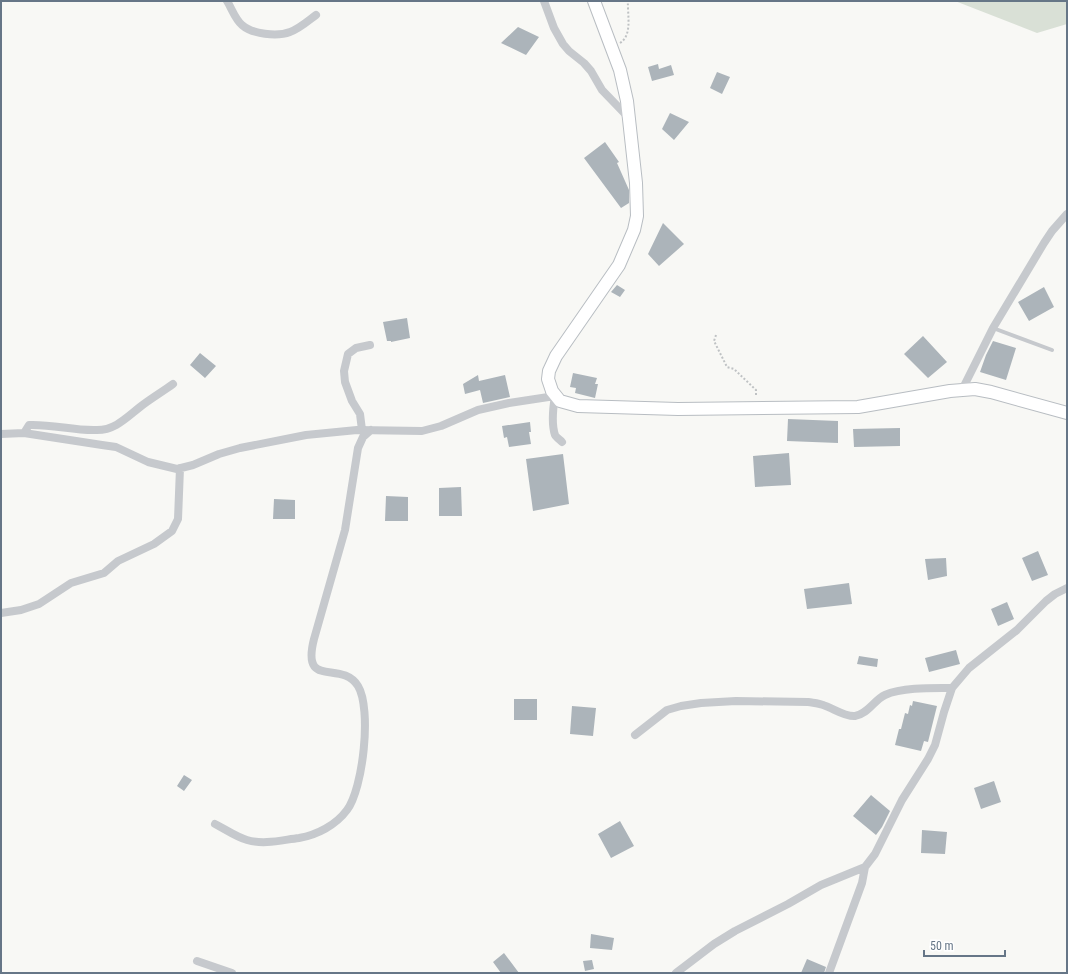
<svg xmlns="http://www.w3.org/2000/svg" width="1068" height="974" font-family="'Roboto Condensed',sans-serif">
<rect width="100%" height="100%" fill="#f8f8f5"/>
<path fill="#d9e0d6" d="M955,1H1067V24L1037,33Z"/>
<path fill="#acb4ba" d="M518,27L539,37L526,55L501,43Z
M658,64L659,69L671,65L674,75L652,81L648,67Z
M717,72L730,77L722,94L710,88Z
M670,113L689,122L674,140L662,129Z
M605,142L619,162L617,163L629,190V203L621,208L584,158Z
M663,223L684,244L659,266L648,254Z
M617,285L625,290L620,297L611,292Z
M1044,287L1054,307L1029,321L1018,302Z
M407,318L410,338L391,342V341H387L383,322Z
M923,336L947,362L928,378L904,354Z
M993,341L1016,348L1006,380L980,372L986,355Z
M200,353L216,366L205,378L190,365Z
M573,373L597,378L595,384H598L595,398L575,393L576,388L570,387Z
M478,375L479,381L505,375L510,397L483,403L480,390L465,394L463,384Z
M788,419L838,421V443L787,441Z
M530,422L531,432H529L531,444L509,447L507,437L504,438L502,426Z
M900,428V446L854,447L853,429Z
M789,453L791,485L755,487L753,456Z
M563,454L569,504L533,511L526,459Z
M461,487L462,516H439V488Z
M386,496L408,497V521H385Z
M274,499L295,500V519H273Z
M1038,551L1048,575L1032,581L1022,558Z
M946,558L947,576L928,580L925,559Z
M849,583L852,604L807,609L804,589Z
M1007,602L1014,619L998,626L991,609Z
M956,650L960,664L929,672L925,658Z
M859,656L878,659L877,667L857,664Z
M514,699H537V720H514Z
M913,701L937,706L928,742L924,741L921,751L895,745L899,729H901L905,713L908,714L910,705L912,706Z
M572,706L596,708L593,736L570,734Z
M184,775L192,780L184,791L177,786Z
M994,781L1001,802L981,809L974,788Z
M871,795L890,811L882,827L876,835L853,816Z
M620,821L634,846L611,858L598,834Z
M922,830L947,832L945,854L921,853Z
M591,934L614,938L612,950L590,948Z
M504,953L519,973H501L493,962Z
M807,959L826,967L824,973H801Z
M592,960L594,969L585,971L583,961Z"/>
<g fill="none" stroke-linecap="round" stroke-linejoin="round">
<defs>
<path id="secondary" d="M594,1L620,70L627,101L636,183L637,216L634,230L619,265L556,356L549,371L548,379L552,391L560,401L578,406L678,409L858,407L950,391L975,389L991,392L1067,413"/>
</defs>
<use href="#secondary" stroke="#b8bdc2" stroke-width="14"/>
<path stroke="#bfc2c4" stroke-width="2" stroke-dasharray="2 2" stroke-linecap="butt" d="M620,43C633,35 627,13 628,1
M716,335L714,341L727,367L734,369L756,390V397"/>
<path stroke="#c6c9cd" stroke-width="4" d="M993,328L1052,350"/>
<path stroke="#c6c9cd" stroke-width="8" d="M227,1C232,9 235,19 242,25C252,34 277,37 290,32C299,29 308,21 316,15
M544,1L554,28L563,44L569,51L584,63L591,71L602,90L629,118
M962,390L993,328L1044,243L1052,231L1067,214
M362,430L360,414L352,401L345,382L344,371L348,354L356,348L370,345
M24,433L29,425C53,424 74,431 97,430C115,430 126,418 140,407C150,399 162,392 173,384
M1,434L24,433L102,445L116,447L148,462L177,469L193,465L219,454L240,448L306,435L357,430L422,431L441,426L478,410L509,403L555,396C553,408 551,423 555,435C556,437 560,440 562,442
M1,613L21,610L39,604L71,583L104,573L118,561L154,544L172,531L178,519L180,468
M635,735L667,710L681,706L701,703L736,701L808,702C814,703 819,703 823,705C833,708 845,717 855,716C868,714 874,700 885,695C902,687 934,688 952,688
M215,824C225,829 236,837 247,840C264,845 282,840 299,838C317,835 336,825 347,810C363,789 372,709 358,686C341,659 301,690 314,639L345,530L358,448L363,437L371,430
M197,961L232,973
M676,973L714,944L735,931L788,904L821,885L865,867L875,854L902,800L928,759L935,745L944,712L952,688L969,668L1017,630L1046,601L1055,594L1067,588
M829,973L862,883L865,867"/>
<use href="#secondary" stroke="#fff" stroke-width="12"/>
</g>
<rect width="1068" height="974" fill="none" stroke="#667687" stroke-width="4"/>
<path d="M924 950v6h81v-6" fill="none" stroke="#667687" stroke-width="2"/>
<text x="930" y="950" font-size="12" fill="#667687" stroke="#ffffff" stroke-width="3" paint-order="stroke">50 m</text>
</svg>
